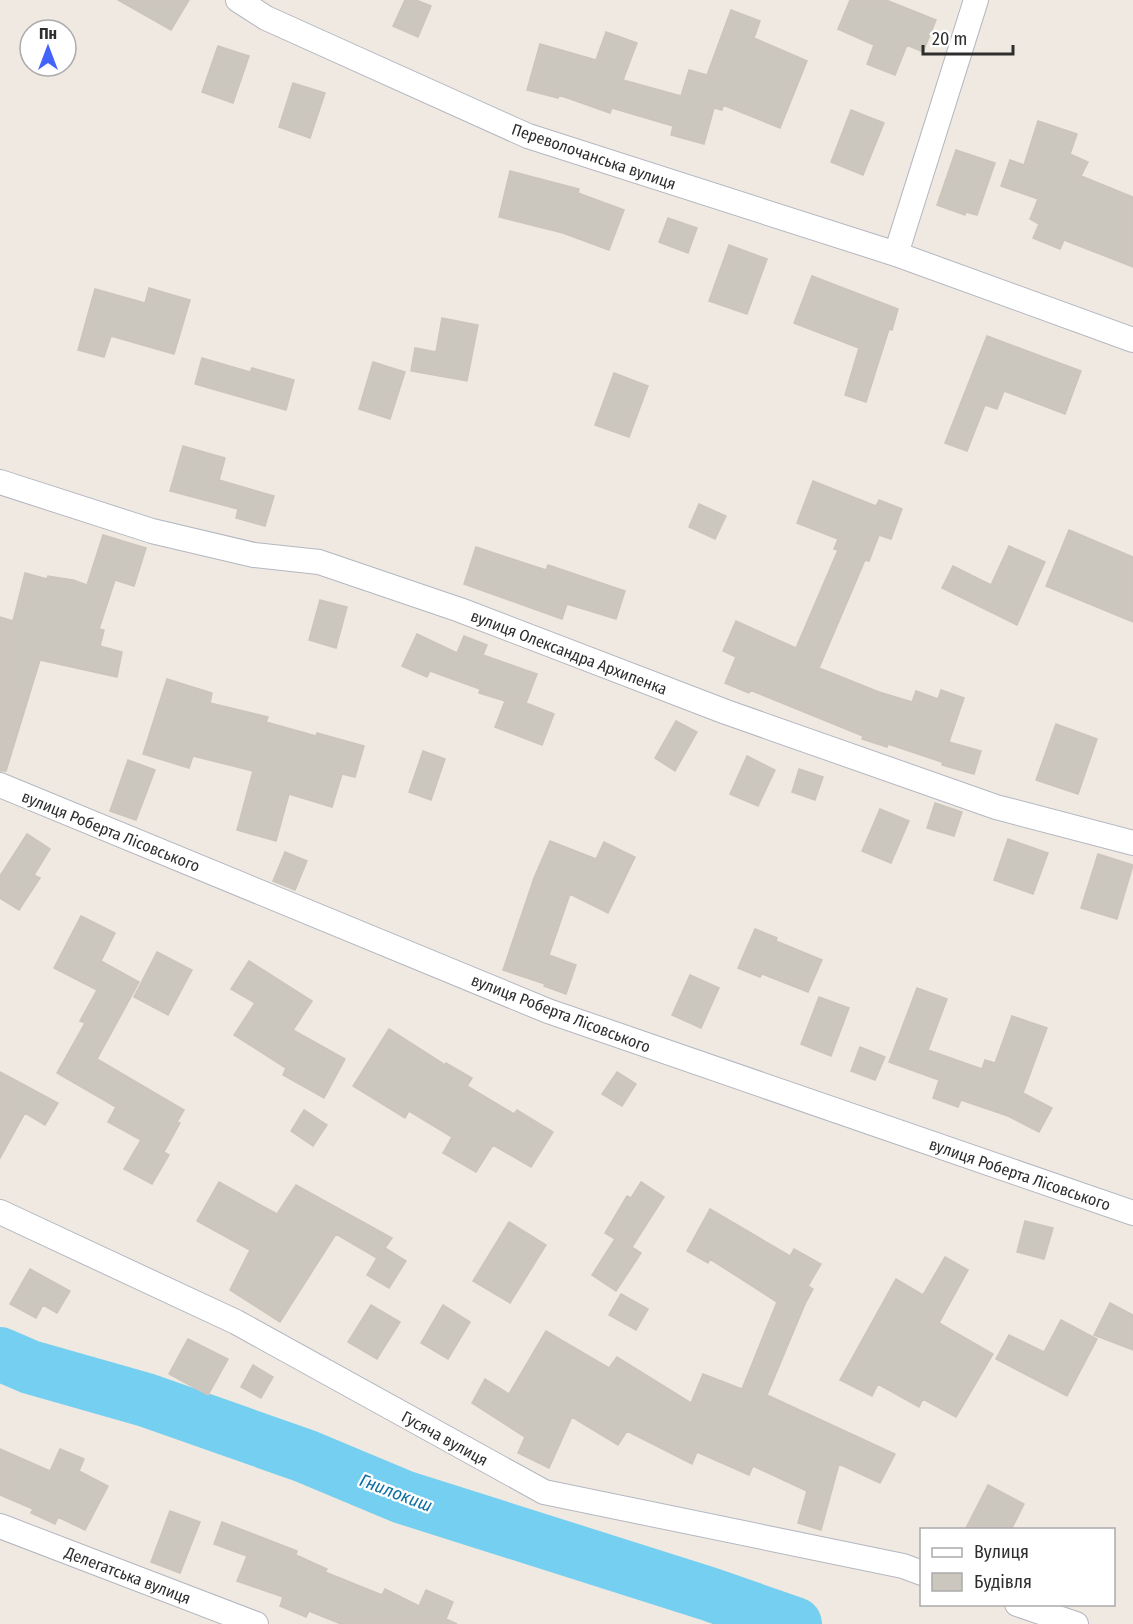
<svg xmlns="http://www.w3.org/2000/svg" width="1133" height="1624" font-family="'Fira Sans Condensed',sans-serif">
<rect width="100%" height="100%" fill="#efe9e1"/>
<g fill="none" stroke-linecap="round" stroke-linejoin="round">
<path stroke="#75cff0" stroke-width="54" d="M0,1354L30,1367L146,1400L305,1456L403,1497L709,1594L795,1624"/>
</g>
<path fill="#cbc7bf" stroke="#cbc5ba" stroke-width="1.5" d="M118,0H189L171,30Z
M405,0H416L431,6L418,37L393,26Z
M850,0H886L936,20L923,52L907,45L895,75L867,64L874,45L838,29Z
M731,10L760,21L754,38L807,61L780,128L723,105L722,110L714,108L704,144L671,135L673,126L612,108L610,113L559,95L558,98L527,90L540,44L596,60L606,32L637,43L623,80L681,96L689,70L707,75Z
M218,46L249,56L233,103L202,92Z
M293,83L325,93L310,138L279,127Z
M851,110L884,123L863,175L831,162Z
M1038,121L1077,134L1070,154L1088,162L1081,176L1133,197V267L1064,240L1060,249L1033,238L1039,224L1030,219L1038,199L1001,186L1010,160L1024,165Z
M956,150L995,163L977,215L966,212L965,215L937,205Z
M510,171L579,189L578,193L624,210L609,250L563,233L499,217Z
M668,218L697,228L688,253L659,242Z
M729,245L767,259L747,314L709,301Z
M812,276L898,309L892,330L889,329L866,402L845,395L859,348L794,323Z
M149,288L190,300L174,354L111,336L104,357L78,350L95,289L145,303Z
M442,318L478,325L467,381L411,371L415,348L436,352Z
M987,336L1081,371L1065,414L1004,391L997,409L985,405L967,451L945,443Z
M202,358L250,372L252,368L294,380L286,410L195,384Z
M373,362L405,372L390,419L359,409Z
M614,373L648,386L629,437L595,425Z
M183,446L225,458L219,480L274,496L265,526L236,518L238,509L170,491Z
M813,481L876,506L879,500L902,509L891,539L879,535L869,561L865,560L819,668L879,692L912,702L916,691L938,699L941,690L964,698L942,762L888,744L887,747L862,739L863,736L750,690L749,693L725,683L736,657L723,651L736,621L796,648L838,550L834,549L838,539L797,523Z
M699,504L726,516L715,539L689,527Z
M1069,530L1133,557V622L1046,586Z
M103,535L146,548L134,586L115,580L99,629L104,630L100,646L122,652L117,677L40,660L6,771H0V617L13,621L25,573L47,579L48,576L73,580L87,585Z
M1009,546L1045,562L1017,625L942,588L953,566L991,585Z
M476,547L546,570L548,565L625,591L616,619L567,604L562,619L464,584Z
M320,600L347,607L336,648L309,640Z
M417,634L457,653L464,636L487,645L483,655L537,674L526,703L554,714L542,745L495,727L505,701L479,693L480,689L430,671L427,677L402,666Z
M167,679L212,693L210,703L268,717L266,722L316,736L317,733L364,746L355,777L342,774L332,807L289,794L276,841L237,830L253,771L193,756L189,768L143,754Z
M676,721L697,732L675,771L655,758Z
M1056,724L1097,739L1078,794L1036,780Z
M949,742L981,751L974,774L942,765Z
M423,751L445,759L431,800L409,792Z
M747,756L775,770L758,806L730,794Z
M128,760L155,770L136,820L110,811Z
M799,769L823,777L815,800L792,792Z
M935,803L962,812L954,836L927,828Z
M880,809L909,821L891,863L862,851Z
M27,834L50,849L34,875L40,878L19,910L0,898V876Z
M1008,839L1048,853L1033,894L994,880Z
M550,841L596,859L604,842L635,857L608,913L570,894L549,955L576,965L566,994L544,986L545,984L503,970L534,878Z
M285,852L307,861L295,890L273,881Z
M1098,854L1133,865L1117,919L1081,908Z
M81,916L115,933L101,961L139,982L97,1059L184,1110L177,1122L180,1123L164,1152L169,1155L152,1184L124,1169L141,1140L108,1122L116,1107L57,1073L85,1023L80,1021L97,990L54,968Z
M755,929L777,938L776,941L822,960L808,992L762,974L760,977L738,968Z
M157,952L192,970L168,1015L134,997Z
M249,961L312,1001L293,1030L345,1059L324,1098L283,1075L286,1068L234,1035L255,1003L231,989Z
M690,975L719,988L701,1028L672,1015Z
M917,988L947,999L928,1050L982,1069L985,1060L995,1063L1012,1016L1047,1028L1023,1093L1052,1108L1039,1132L1008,1116L961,1100L958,1107L933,1098L939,1080L889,1062Z
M819,997L849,1008L831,1056L801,1044Z
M389,1029L445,1065L446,1063L472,1078L467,1086L514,1114L517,1110L553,1132L531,1167L493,1145L476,1172L443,1153L452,1137L409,1111L405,1118L353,1086Z
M860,1047L885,1057L875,1080L851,1071Z
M0,1072L58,1103L45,1125L25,1113L0,1158Z
M617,1072L636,1084L622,1106L602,1094Z
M304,1110L327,1125L313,1146L291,1131Z
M219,1182L277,1214L296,1185L392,1238L385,1248L406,1261L389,1288L367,1275L377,1258L336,1234L280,1322L230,1290L250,1250L197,1221Z
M641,1182L664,1197L632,1247L641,1253L616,1291L592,1275L615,1239L605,1233L627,1196L631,1198Z
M710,1209L790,1256L794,1249L821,1264L808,1286L813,1289L805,1304L767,1395L895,1454L880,1483L839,1464L821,1530L798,1523L807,1491L753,1466L749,1475L697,1452L692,1464L627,1431L618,1445L572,1417L549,1468L518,1453L525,1437L472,1403L485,1379L509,1394L546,1331L609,1368L617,1357L691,1403L703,1374L742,1389L777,1302L710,1259L708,1263L687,1251Z
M1025,1221L1053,1228L1044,1259L1017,1252Z
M509,1222L546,1245L510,1303L473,1281Z
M945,1257L968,1270L939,1323L993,1354L956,1417L923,1399L919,1407L878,1384L872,1396L840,1380L896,1279L923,1295Z
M30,1269L70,1291L57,1313L43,1305L36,1318L10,1304Z
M621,1294L648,1309L636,1330L609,1315Z
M1110,1303L1133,1315V1350L1094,1335Z
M371,1305L400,1322L377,1359L348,1342Z
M443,1305L470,1322L448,1359L421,1343Z
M1061,1320L1097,1339L1067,1396L996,1359L1009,1335L1044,1352Z
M188,1339L228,1359L208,1395L169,1374Z
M253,1365L273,1377L261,1398L241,1387Z
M0,1449L50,1471L60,1449L84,1459L79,1471L108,1486L85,1530L58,1517L55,1524L31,1513L33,1509L0,1495Z
M988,1485L1024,1504L1011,1530H965Z
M170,1511L200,1522L180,1573L151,1562Z
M222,1522L297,1551L296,1555L327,1569L325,1572L382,1595L385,1589L419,1606L426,1590L453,1602L446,1619L457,1624H341L309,1611L306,1617L280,1606L283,1597L237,1581L247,1556L214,1544Z"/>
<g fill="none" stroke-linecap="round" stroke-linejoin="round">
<defs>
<path id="street" d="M238,0L266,18L528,136L896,254L1133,340
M896,254L976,0
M0,482L152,531L254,555L319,562L460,610L726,712L996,807L1133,843
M0,785L548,1011L1133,1213
M0,1212L236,1322L544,1492L903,1566L922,1573
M0,1526L256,1624
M1017,1604L1076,1624"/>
</defs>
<use href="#street" stroke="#b4b7c1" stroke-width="26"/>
<use href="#street" stroke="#fff" stroke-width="24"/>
</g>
<g text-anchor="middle" stroke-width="4.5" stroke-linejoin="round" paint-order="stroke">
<g font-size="16" fill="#2e2e2e" stroke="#fff">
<text transform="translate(594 156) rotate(19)" y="6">Переволочанська вулиця</text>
<text transform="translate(569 652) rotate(21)" y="6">вулиця Олександра Архипенка</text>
<text transform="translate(111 831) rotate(22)" y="6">вулиця Роберта Лісовського</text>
<text transform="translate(561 1013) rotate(21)" y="6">вулиця Роберта Лісовського</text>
<text transform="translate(1020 1174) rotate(19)" y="6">вулиця Роберта Лісовського</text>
<text transform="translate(445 1438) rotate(29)" y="6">Гусяча вулиця</text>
<text transform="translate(128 1575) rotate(21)" y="6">Делегатська вулиця</text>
</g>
<g font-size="18" font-style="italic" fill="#0d6fa3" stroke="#fff">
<text transform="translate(396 1493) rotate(21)" y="6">Гнилокиш</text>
</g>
</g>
<rect x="920" y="1528" width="195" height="78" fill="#ffffff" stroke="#ababab" stroke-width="1.5"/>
<rect x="932" y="1548" width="30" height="9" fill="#ffffff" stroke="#ababab" stroke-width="1.5"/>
<text x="974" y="1558" font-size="18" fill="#2e2e2e">Вулиця</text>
<rect x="932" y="1573" width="30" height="18" fill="#cbc7bf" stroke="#ababab" stroke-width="1.5"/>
<text x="974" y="1588" font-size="18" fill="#2e2e2e">Будівля</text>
<g transform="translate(48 48)"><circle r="28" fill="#ffffff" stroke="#ababab" stroke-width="1.5"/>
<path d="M0-4.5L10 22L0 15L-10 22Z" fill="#4264fb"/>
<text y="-9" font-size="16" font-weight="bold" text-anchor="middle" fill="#2e2e2e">Пн</text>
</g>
<path d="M923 45v9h90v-9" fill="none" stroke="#2e2e2e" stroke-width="3"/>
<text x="932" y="45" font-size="18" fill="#2e2e2e" stroke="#ffffff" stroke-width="4.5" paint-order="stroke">20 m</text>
</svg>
